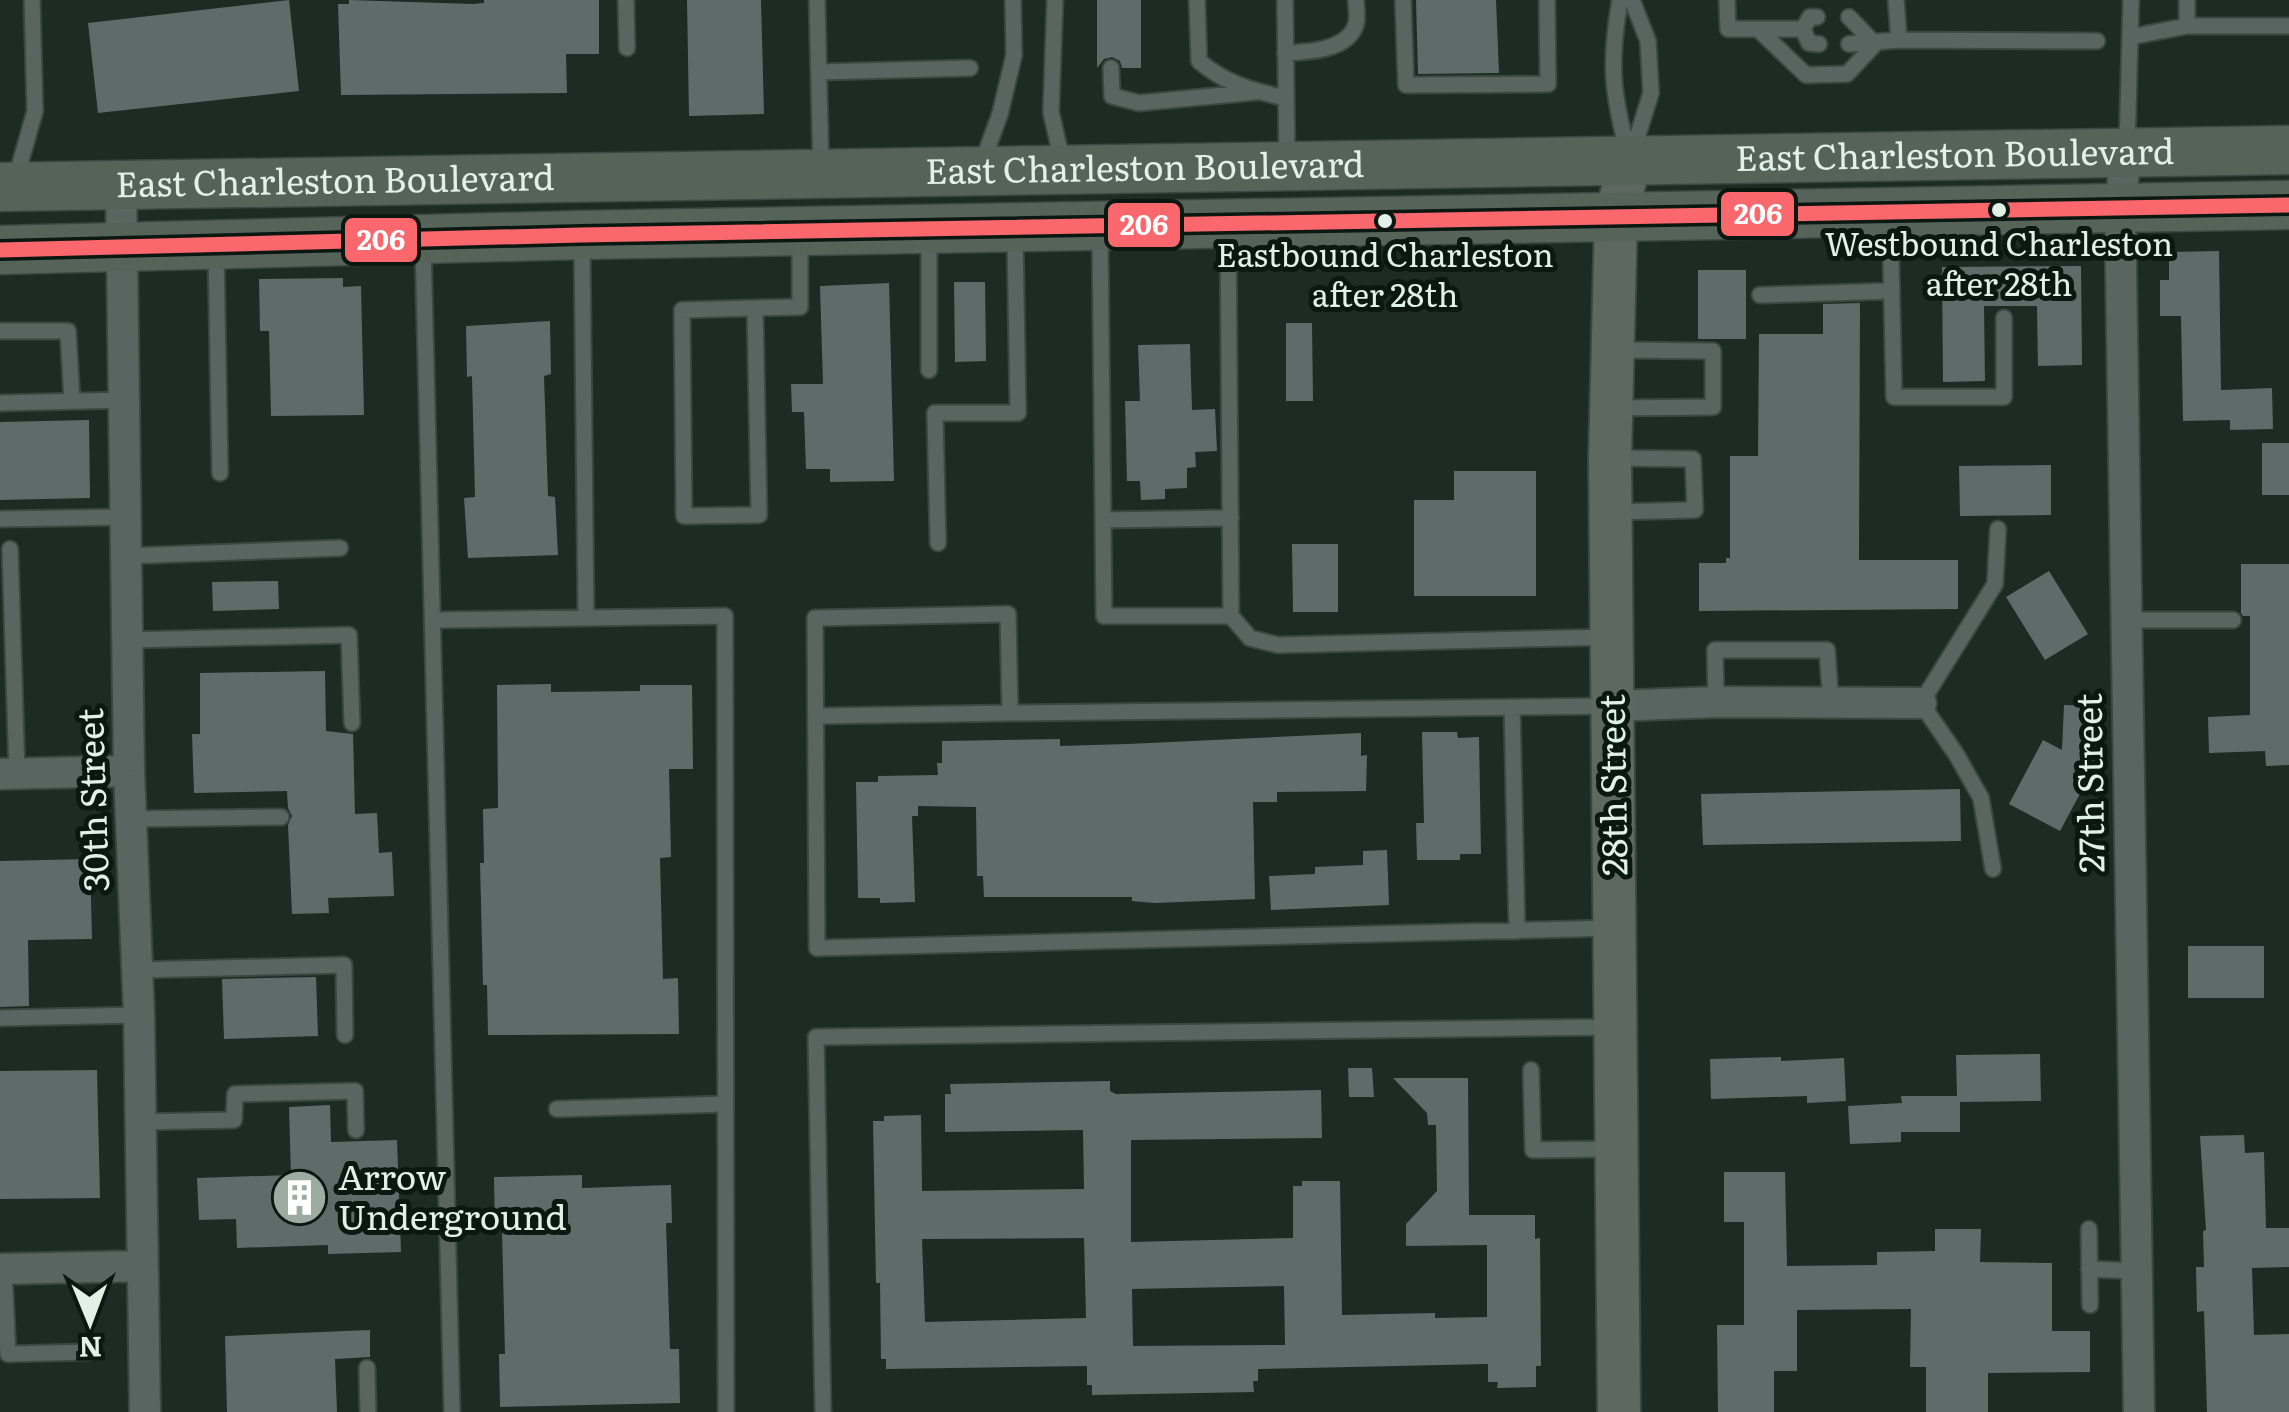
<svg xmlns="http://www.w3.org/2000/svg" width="2289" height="1412" font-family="Literata,serif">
<rect width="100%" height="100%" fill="#1c2c24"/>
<path fill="#5d6c68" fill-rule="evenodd" d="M289,0L299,91L98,113L88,23Z
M349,0L473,4L484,3V0H599V54H566L567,93L341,95L338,4H349Z
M687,0H761L764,114L689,116Z
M1097,0H1141V68H1122L1120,61L1112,57L1104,59L1097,68Z
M1416,0H1496L1499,73L1418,74Z
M2219,251L2221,390L2272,388L2273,429L2230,430V420L2183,421L2181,316H2160V280H2169V252Z
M2081,266L2082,365L2038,366L2037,306H1984L1985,381L1943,382L1942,267Z
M1698,270H1746V339H1698Z
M343,278V287L361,286L364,415L271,416L269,331H260L259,279Z
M954,282H985L986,361L955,362Z
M889,283L894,481L830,482V469H806L804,412H792L791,384H823L820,286Z
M1860,303L1859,560H1958V609L1699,611V563H1726V558H1730V456H1758L1759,334H1823V304Z
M550,321L551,374L544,376L548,496L555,497L558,555L468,558L464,498L475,497L472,376L467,377L466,326Z
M1286,323H1312L1313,401H1286Z
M1190,344L1192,410L1215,409L1217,451L1195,452L1196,467L1187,468V488L1165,489V499L1141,500L1140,481H1127L1125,401H1140L1138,345Z
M89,420L90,498L0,500V422Z
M2262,443H2289V495H2262Z
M2051,465V515L1960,516L1959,466Z
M1454,471H1536V596H1414V500H1454Z
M1292,544H1338V612H1293Z
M2241,564H2289V765L2266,766L2265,751L2209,753L2208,717L2250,715V616H2243L2241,613Z
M2049,571L2088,634L2045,660L2006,597Z
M278,581L279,609L213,611L212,582Z
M325,671L326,731L353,734L355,814L377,813L379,853L392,852L394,896L328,898L329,913L292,914L288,825L292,816L288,808L287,791L194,793L192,734H200V673Z
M551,684V692L640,691V685H692L693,769H669L671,857L660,858L663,979L678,978L679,1034L488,1035L487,985H483L480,863H484L483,809L498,808L497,685Z
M2064,705L2098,706L2097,762L2060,831L2009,804L2043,740L2062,750Z
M1422,732H1457L1458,738L1479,737L1481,854H1460V860H1417L1416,823H1424Z
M1361,733V756L1367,755L1366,791L1277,792V802H1253L1255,899L1155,903L1132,901V897H984L983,876H977L976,807L918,806V816H912L915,902L880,903V898H858L856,782H878V776L938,775L937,763H942V741L1060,739V746L1128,744Z
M1960,789L1961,841L1703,845L1701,794Z
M1387,850L1389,905L1271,910L1269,876L1315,874V867L1363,865V851Z
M90,859L92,939L28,940L29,1006L0,1007V861Z
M2188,946H2264V998H2188Z
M316,977L318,1036L224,1039L222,979Z
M2040,1054L2041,1101L1960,1102V1132H1901V1142L1850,1144L1848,1106L1902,1103L1901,1096H1957L1956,1055Z
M1781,1057V1061L1844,1058L1846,1101L1807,1103V1096L1711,1099L1710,1059Z
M1348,1068H1372L1374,1097H1349Z
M97,1070L100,1198L0,1199V1071Z
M1393,1078H1468L1469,1215H1535V1239L1540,1238L1541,1366H1536V1387L1497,1388L1498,1382H1488V1364L1258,1369V1381H1253L1254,1392L1092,1395V1385H1087V1366L886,1369V1359H881L880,1283H876L873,1121H884V1116L921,1115L922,1191L1084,1189L1083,1130L945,1132V1094H951L950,1084L1110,1081V1091L1116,1094L1321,1090L1322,1138L1131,1140V1242L1293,1238V1186H1302V1181H1340L1342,1315L1435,1313V1318L1487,1317V1245L1406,1246V1224L1437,1191L1436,1125H1428L1427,1113ZM1084,1238L1086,1318L925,1322L922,1239ZM1284,1286L1285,1345L1133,1346L1132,1289Z
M330,1105L331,1142L397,1140L401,1252L328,1254V1245L237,1248L236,1219L199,1220L197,1178L291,1175L289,1107Z
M2244,1135L2245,1153L2264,1152L2266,1228H2289V1267L2252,1268L2254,1335L2289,1334V1412H2207L2204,1311L2197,1312L2196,1267H2204L2203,1231L2206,1230L2200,1136Z
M1724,1172H1785L1787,1266L1877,1265V1252L1935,1251V1229H1981L1980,1262L2052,1263V1331H2090V1372L1988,1373V1412H1926V1367H1910L1911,1309L1797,1310V1371H1774V1412H1718L1717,1325H1744V1222H1724Z
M582,1175V1188L671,1185L672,1223H666L670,1349H679L680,1403L500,1407L499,1354H505L502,1231H495L494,1177Z
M370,1330V1357L335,1359L337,1412H227L225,1336Z"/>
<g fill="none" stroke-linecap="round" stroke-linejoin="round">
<defs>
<path id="lane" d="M626,0L627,48
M817,0L821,170
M1055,0L1051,112L1063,165
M1197,0L1199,61C1224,83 1253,91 1286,98
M1285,0L1287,161
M1403,0L1406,85L1548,84L1547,0
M1620,0C1609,63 1612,92 1628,153
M1727,0L1728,29H1803
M1896,0L1899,40
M2187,0V26
M1849,17L1875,44
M1758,29L1806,75L1847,74L1875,44
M1803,29L1809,43L1819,44
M1803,29L1810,17H1817
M2130,37L2187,26H2289
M1849,44L1899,40L2097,41
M1285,53C1307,52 1348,51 1356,24C1358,18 1356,7 1356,0
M1111,68L1112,96L1139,103L1256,92
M819,72L970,68
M2127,148L2131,0
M1631,157L1651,93L1648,41L1632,0
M981,166L1000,114L1014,55L1013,0
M16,178L35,111L32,0
M1890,215L1894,397H2004V318
M1100,231L1104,616H1231L1228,227
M929,234V370
M582,242L586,618
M423,245L452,1412
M216,252L220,473
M1760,295L1892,291
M755,308L682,310L684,516L759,515L755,308L800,307V236
M0,331H68L72,401
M0,403L124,400
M1614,408L1713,407V351L1616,350
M1613,458L1693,459L1695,510L1614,512
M0,519L126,517
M1103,520L1231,518
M938,543L935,413H1018L1015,235
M10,549L17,773
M126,556L340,548
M1231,616L1250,638L1278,645L1611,637
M434,620L725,616L726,1412
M2126,620H2233
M127,640L349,635L352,723
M1716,702L1715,650H1827L1831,703
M1610,706L1010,713L1008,614L815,618L817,948L1613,928
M1512,707L1517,931
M816,716L1010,713
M131,819L281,817
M1993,869L1981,798L1956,754L1921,703L1995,584L1998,529
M137,970L344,965L345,1035
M0,1018L139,1015
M1531,1070L1533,1150L1612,1149
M557,1109L725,1104
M140,1122L234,1120L235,1094L355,1091L356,1130
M2089,1229L2090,1305
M4,1269L8,1354L89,1352
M2089,1269L2136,1271
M367,1368L368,1412
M823,1412L816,1037L1613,1027"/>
<path id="street" d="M2126,152L2120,207L2139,1412
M121,185L129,771L139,1015L145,1412
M1613,706L1716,702L1921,703
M0,774L129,771
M0,1269L141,1266"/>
<path id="secondary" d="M1619,1412L1610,458L1616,216L1630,161"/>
<g id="primary">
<path id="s1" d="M0,187L2289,150"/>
<path d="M0,250L581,235L2289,205"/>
</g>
</defs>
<use href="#lane" stroke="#3b4741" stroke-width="19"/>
<use href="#street" stroke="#3b4741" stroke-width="34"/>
<use href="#secondary" stroke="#3b4741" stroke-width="46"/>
<use href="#primary" stroke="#3b4741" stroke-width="51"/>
<use href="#lane" stroke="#596560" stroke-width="15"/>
<use href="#street" stroke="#596560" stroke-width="30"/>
<use href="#secondary" stroke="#5d6860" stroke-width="42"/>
<use href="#primary" stroke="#556359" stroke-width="48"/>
<defs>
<path id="bus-1" d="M0,250L581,235L2289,205"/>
</defs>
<use href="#bus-1" stroke="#0b1711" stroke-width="22"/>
<use href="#bus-1" stroke="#fa676d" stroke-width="15"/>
</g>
<defs>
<symbol id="building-disc" viewBox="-11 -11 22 22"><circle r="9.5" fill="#9caca3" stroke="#0b1711"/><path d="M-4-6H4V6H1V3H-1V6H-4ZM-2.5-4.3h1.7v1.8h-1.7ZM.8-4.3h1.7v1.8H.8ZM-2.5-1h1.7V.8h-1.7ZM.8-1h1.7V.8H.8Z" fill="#fff"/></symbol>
</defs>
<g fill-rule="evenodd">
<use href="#building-disc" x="268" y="1166" width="63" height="63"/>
</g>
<g fill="#e1f1e8" stroke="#0b1711" stroke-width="4">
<circle cx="1999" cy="210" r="9"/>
<circle cx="1385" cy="221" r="9"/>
</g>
<g text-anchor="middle" stroke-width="10" stroke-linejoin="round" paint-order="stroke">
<g font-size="32" fill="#e1f1e8" stroke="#0b1711">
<text x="1999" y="256">Westbound Charleston<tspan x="1999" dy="40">after 28th</tspan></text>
<text x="1385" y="267">Eastbound Charleston<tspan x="1385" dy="40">after 28th</tspan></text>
</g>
<g font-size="35" fill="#e1f1e8" stroke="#0b1711">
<text dy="12" stroke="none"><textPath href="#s1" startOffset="1955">East Charleston Boulevard</textPath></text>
<text dy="12" stroke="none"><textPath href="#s1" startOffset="1145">East Charleston Boulevard</textPath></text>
<text dy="12" stroke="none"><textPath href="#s1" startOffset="335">East Charleston Boulevard</textPath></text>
<text transform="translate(2091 783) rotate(-91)" y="12">27th Street</text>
<text transform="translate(1614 785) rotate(-91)" y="12">28th Street</text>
<text transform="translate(94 800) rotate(-92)" y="12">30th Street</text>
</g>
<g font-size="35" fill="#e1f1e8" stroke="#0b1711" text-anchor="start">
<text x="338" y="1190">Arrow<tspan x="338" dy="40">Underground</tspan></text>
</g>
</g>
<g stroke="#0b1711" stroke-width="4">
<rect x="1719" y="190" width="77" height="48" rx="10" fill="#fa676d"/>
<rect x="1106" y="201" width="76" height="48" rx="10" fill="#fa676d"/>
<rect x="343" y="216" width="76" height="48" rx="10" fill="#fa676d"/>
</g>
<g font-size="28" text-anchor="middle" font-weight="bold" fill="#fff">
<text x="1758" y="224">206</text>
<text x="1144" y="235">206</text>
<text x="381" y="250">206</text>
</g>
<g transform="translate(90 1322) rotate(179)" stroke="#0b1711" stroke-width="8" paint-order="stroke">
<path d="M0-8L18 38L0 25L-18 38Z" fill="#e1f1e8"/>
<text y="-15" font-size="28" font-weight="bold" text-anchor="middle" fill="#e1f1e8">N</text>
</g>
</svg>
